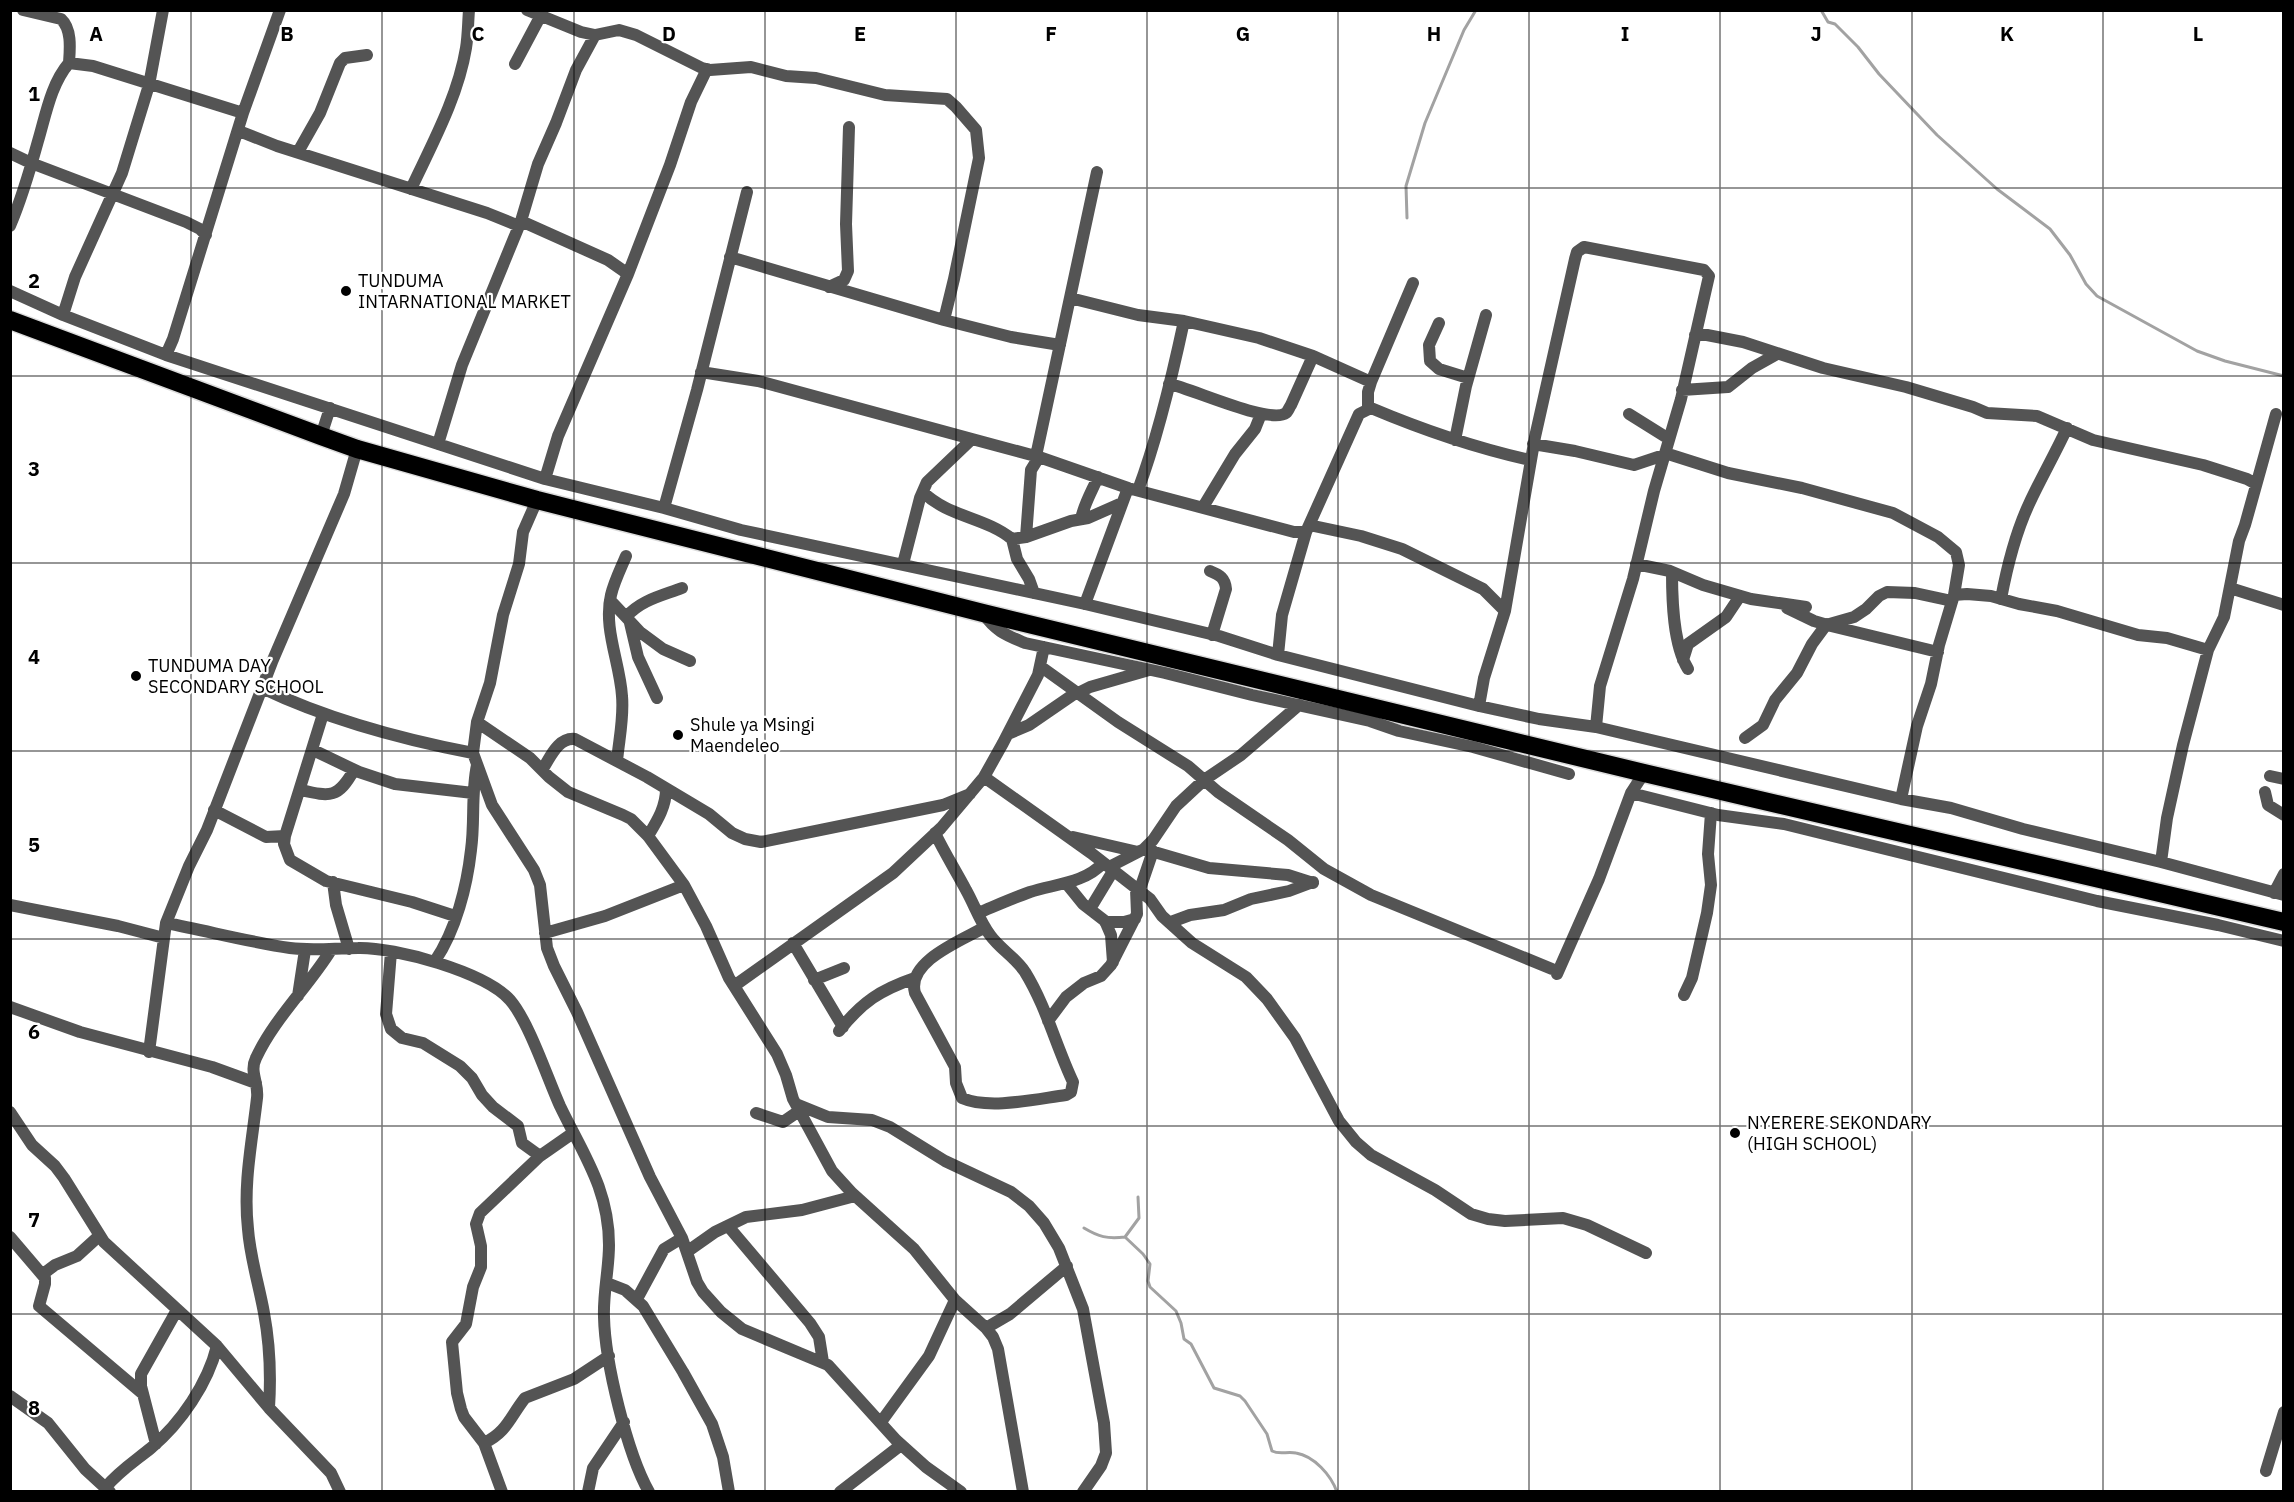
<svg xmlns="http://www.w3.org/2000/svg" width="2294" height="1502" font-family="'IBM Plex Sans',sans-serif">
<rect width="100%" height="100%" fill="#fff"/>
<g fill="none" stroke-linecap="round" stroke-linejoin="round">
<path stroke="#a2a2a2" stroke-width="3" d="M1821,10L1828,22L1835,24L1858,47L1879,74L1937,135L1997,189L2050,229L2070,255L2086,284L2097,296L2197,351L2225,361L2284,376
M1407,218L1406,186L1425,123L1464,30L1476,10
M1084,1228C1099,1237 1107,1239 1125,1237L1139,1218L1138,1197
M1125,1237L1143,1254L1150,1264L1148,1281L1150,1287L1176,1311L1181,1323L1184,1339L1191,1344L1214,1388L1240,1396L1245,1401L1267,1434L1272,1451C1280,1455 1287,1451 1296,1453C1314,1456 1331,1475 1337,1492"/>
<defs>
<path id="highway" d="M10,320L321,436L357,449L537,500L983,613L1644,773L2284,922"/>
</defs>
<use href="#highway" stroke="#dbdbdb" stroke-width="21"/>
<path stroke="#545454" stroke-width="12" d="M23,10L61,19C72,29 70,49 69,63
M527,10L581,32L595,35L619,30L636,35L702,68L710,70L751,67L786,76L816,78L885,95L947,99L956,107L976,130L979,158L954,279L944,320
M515,64L540,17
M239,131L277,146L487,213L519,226
M298,152L320,113L340,63L345,58L367,55
M10,153L31,163L186,222L200,229L206,235
M411,189C432,144 458,97 466,48C468,36 468,23 469,10
M521,221L608,260L628,274
M10,226C22,198 30,170 38,141C46,114 51,84 69,63L93,66L243,113
M730,257L944,320L1011,337L1060,345
M829,287L844,280L848,271L846,224L849,127
M10,291L63,315L166,355L545,479L664,508L741,530L1085,604L1219,636L1278,655L1479,706L1539,719L1596,727L1901,799L1951,808L2023,829L2161,862L2284,895
M1070,298L1138,315L1184,321L1259,338L1313,356L1371,382
M63,315L75,277L122,173L149,85L163,10
M1439,323L1429,345L1430,361L1439,369L1468,378
M1695,335H1707L1743,342L1823,368L1906,387L1973,407L1987,413L2037,416L2093,440L2203,465L2247,479L2256,484
M166,355L173,339L243,113L280,10
M701,372L758,381L972,439L1039,457L1128,488L1294,532H1306
M1169,384C1191,388 1270,425 1286,413C1287,413 1290,406 1291,405L1313,356
M1682,390L1728,387L1752,368L1777,354
M1368,408V392L1371,382L1413,283
M1629,414L1669,439
M321,436L330,408
M1455,440L1466,386L1486,315
M438,444L462,365L521,221L538,164L556,123L576,70L595,35
M1533,444L1575,451L1634,465L1664,455
M1665,453L1728,473L1802,488L1893,513L1938,537L1956,552L1959,565L1954,595L1939,645L1931,684L1917,726L1901,799
M1036,456L1097,172
M545,479L558,436L628,274L670,165L691,102L707,69
M1138,490C1158,437 1172,377 1184,321
M923,492C948,517 985,517 1012,539L1017,559L1029,579L1034,593
M537,500L523,532L519,564L503,615L490,683L477,722L473,753L492,805L534,870L540,885L547,948L554,966L577,1012L650,1177L682,1238L697,1282L703,1292L721,1312L742,1329L828,1365L896,1440L926,1467L961,1492
M1203,507L1235,454L1255,429L1261,414
M664,508L697,390L747,192
M1081,519C1084,504 1092,491 1098,477
M1309,525L1361,536L1402,549L1483,589L1505,611
M1026,537L1031,470L1039,457
M1012,539L1026,537L1071,521L1088,518L1122,503
M903,564L920,498L927,482L972,439
M1636,564L1670,571L1703,585L1751,599L1806,607
M1210,571C1220,575 1225,578 1226,589L1212,635
M1672,572C1672,600 1673,645 1688,669
M2230,588L2284,605
M1954,595L1967,594L1991,596L2019,604L2057,611L2138,635L2167,638L2208,650
M2001,599C2007,567 2015,534 2029,504C2041,478 2055,454 2067,428
M610,600L640,632L663,649L690,661
M1085,604L1128,488
M1787,608L1814,621L1831,626L1938,652
M983,613C995,631 1006,635 1025,643L1165,673L1252,695L1370,721L1399,731L1473,747L1569,774
M626,617C641,600 661,596 682,588
M630,623L638,657L657,698
M1278,655L1282,615L1306,532L1359,414L1371,408C1423,430 1476,448 1530,460
M1683,660L1688,644L1726,617L1740,596
M1040,666L1118,722L1188,766L1218,792L1288,840L1324,869L1371,895L1552,969
M262,688C329,720 400,739 473,753
M1078,693L1090,687L1149,670
M1479,706L1484,678L1505,611L1535,437L1575,259L1577,252L1584,247L1704,270L1709,276L1681,399L1654,491L1633,579L1600,686L1596,727
M323,714L285,836L284,844L290,860L326,881L412,902L455,916
M477,722L530,758L549,777L568,792L623,815L631,819L648,836L684,885L706,926L729,978L777,1054L786,1075L793,1099L832,1171L852,1193L914,1249L955,1300L986,1328L993,1337L998,1349L1023,1492
M1008,734L1029,725L1077,692
M1745,738L1763,725L1775,700L1797,673L1812,644L1826,625L1854,617L1866,609L1879,596L1887,592L1915,593L1952,601
M313,750L359,772L395,784L473,793
M617,761C619,739 624,718 622,696C620,663 603,628 611,595C614,582 621,568 626,556
M542,770C550,758 558,737 575,739L647,777L709,814L732,833L745,839L761,842L943,805L970,794
M2270,776L2284,779
M984,777L1091,853L1150,899L1162,916L1192,943L1246,977L1267,999L1295,1038L1339,1121L1356,1142L1371,1155L1435,1190L1471,1214L1488,1219L1505,1221L1563,1218L1587,1225L1646,1253
M301,790C331,797 338,798 354,770
M2265,792L2268,805L2284,815
M1631,793L1718,815L1784,824L2097,901L2218,925L2284,941
M214,810L266,837L285,836
M935,833C944,852 956,871 966,890C974,904 980,922 990,935C1000,949 1015,957 1025,972C1046,1006 1056,1046 1073,1082L1071,1092L1066,1095C1036,1099 989,1110 962,1098L956,1083L955,1067L915,993C906,961 963,940 985,927
M648,836C657,821 666,807 666,789
M1073,837L1138,852
M1144,849L1209,868L1288,875L1313,883
M2161,862L2167,818L2183,745L2208,650L2224,617L2239,541L2245,525L2276,414
M1109,867L1144,849L1153,840L1176,806L1204,780L1241,755L1299,705
M333,882L336,905L349,949
M1066,883L1083,904L1105,921L1111,935L1113,962
M1139,892L1153,851
M2274,893L2284,874
M10,905L118,926L164,938
M1090,909L1113,871
M978,913C995,906 1013,898 1030,892C1055,884 1085,883 1103,863
M1105,922H1124L1135,919
M1171,922L1190,915L1224,910L1251,899L1289,891L1313,882
M166,923C208,931 249,942 290,948C313,951 335,948 358,948C395,947 485,972 510,1000C529,1022 547,1077 560,1106C583,1154 609,1189 609,1245C609,1269 603,1293 604,1317C605,1362 627,1453 649,1492
M545,933L605,916L684,885
M793,943L843,1027
M391,952L386,1014L391,1029L402,1038L423,1043L460,1066L472,1078L482,1095L493,1107L518,1126L522,1143L540,1156
M435,961C456,930 467,886 471,850C475,821 471,793 477,765
M1557,974L1599,879L1631,793L1644,773
M814,980L844,968
M734,986L893,873L941,828L984,777L1003,743L1038,675L1044,647
M1684,995L1692,978L1707,913L1711,885L1708,854L1711,813
M298,996L305,950
M10,1007L80,1032L212,1067L256,1083
M1048,1021L1066,997L1084,983L1101,976L1111,965L1137,914L1136,889
M839,1031C862,1002 880,990 915,978
M149,1052L166,923L189,866L207,830L272,662L344,494L357,449
M796,1104L828,1117L872,1120L890,1127L945,1161L1011,1192L1029,1206L1044,1223L1059,1248L1083,1309L1104,1423L1106,1453L1101,1466L1083,1492
M10,1112L32,1145L55,1166L64,1178L104,1242L217,1346L269,1408L331,1473L340,1492
M756,1113L783,1122L799,1111
M728,1226L810,1323L819,1337L823,1362
M10,1237L45,1278V1284L39,1306L143,1394
M688,1251L715,1232L746,1217L802,1210L855,1196
M43,1274L55,1265L77,1256L99,1236
M607,1283L625,1290L643,1306L683,1372L712,1424L723,1457L729,1492
M637,1299L664,1249L682,1238
M986,1328L1010,1314L1067,1266
M10,1396L48,1423L85,1469L110,1492
M269,1408C271,1377 270,1345 264,1313C259,1285 250,1257 248,1229C243,1184 252,1142 257,1098C259,1083 249,1072 256,1058C274,1019 308,987 331,950
M881,1422L929,1356L955,1300
M484,1443C507,1432 510,1417 525,1398L574,1379L609,1356
M156,1444L141,1386V1374L177,1310
M2266,1471L2284,1412
M105,1488C119,1471 135,1461 151,1448C181,1423 208,1383 217,1346
M502,1492L484,1443L464,1417L461,1409L457,1393L452,1342L466,1324L473,1287L481,1267V1246L476,1224L480,1213L540,1156L573,1133
M588,1492L593,1468L624,1422
M840,1492L901,1445"/>
<use href="#highway" stroke="#000" stroke-width="18"/>
</g>
<path fill="none" stroke="#000" stroke-width="1.5" stroke-opacity="0.55" d="M191,10V1492M382,10V1492M574,10V1492M765,10V1492M956,10V1492M1147,10V1492M1338,10V1492M1529,10V1492M1720,10V1492M1912,10V1492M2103,10V1492M10,188H2284M10,376H2284M10,563H2284M10,751H2284M10,939H2284M10,1126H2284M10,1314H2284"/>
<g fill="#000" stroke="#fff" stroke-width="2">
<circle cx="346" cy="291" r="6"/>
<circle cx="136" cy="676" r="6"/>
<circle cx="678" cy="735" r="6"/>
<circle cx="1735" cy="1133" r="6"/>
</g>
<g text-anchor="middle" stroke-width="4.5" stroke-linejoin="round" paint-order="stroke">
<g font-size="18" fill="#000" stroke="#fff" text-anchor="start">
<text x="358" y="287">TUNDUMA<tspan x="358" dy="21">INTARNATIONAL MARKET</tspan></text>
<text x="148" y="672">TUNDUMA DAY<tspan x="148" dy="21">SECONDARY SCHOOL</tspan></text>
<text x="690" y="731">Shule ya Msingi<tspan x="690" dy="21">Maendeleo</tspan></text>
<text x="1747" y="1129">NYERERE SEKONDARY<tspan x="1747" dy="21">(HIGH SCHOOL)</tspan></text>
</g>
</g>
<g font-size="20" text-anchor="middle" font-weight="bold" fill="#000" stroke="#fff" stroke-width="4.5" stroke-linejoin="round" paint-order="stroke">
<text x="96" y="41">A</text>
<text x="287" y="41">B</text>
<text x="478" y="41">C</text>
<text x="669" y="41">D</text>
<text x="860" y="41">E</text>
<text x="1051" y="41">F</text>
<text x="1243" y="41">G</text>
<text x="1434" y="41">H</text>
<text x="1625" y="41">I</text>
<text x="1816" y="41">J</text>
<text x="2007" y="41">K</text>
<text x="2198" y="41">L</text>
<text x="34" y="101">1</text>
<text x="34" y="288">2</text>
<text x="34" y="476">3</text>
<text x="34" y="664">4</text>
<text x="34" y="852">5</text>
<text x="34" y="1039">6</text>
<text x="34" y="1227">7</text>
<text x="34" y="1415">8</text>
</g>
<rect width="2294" height="1502" fill="none" stroke="#000000" stroke-width="24"/>
</svg>
